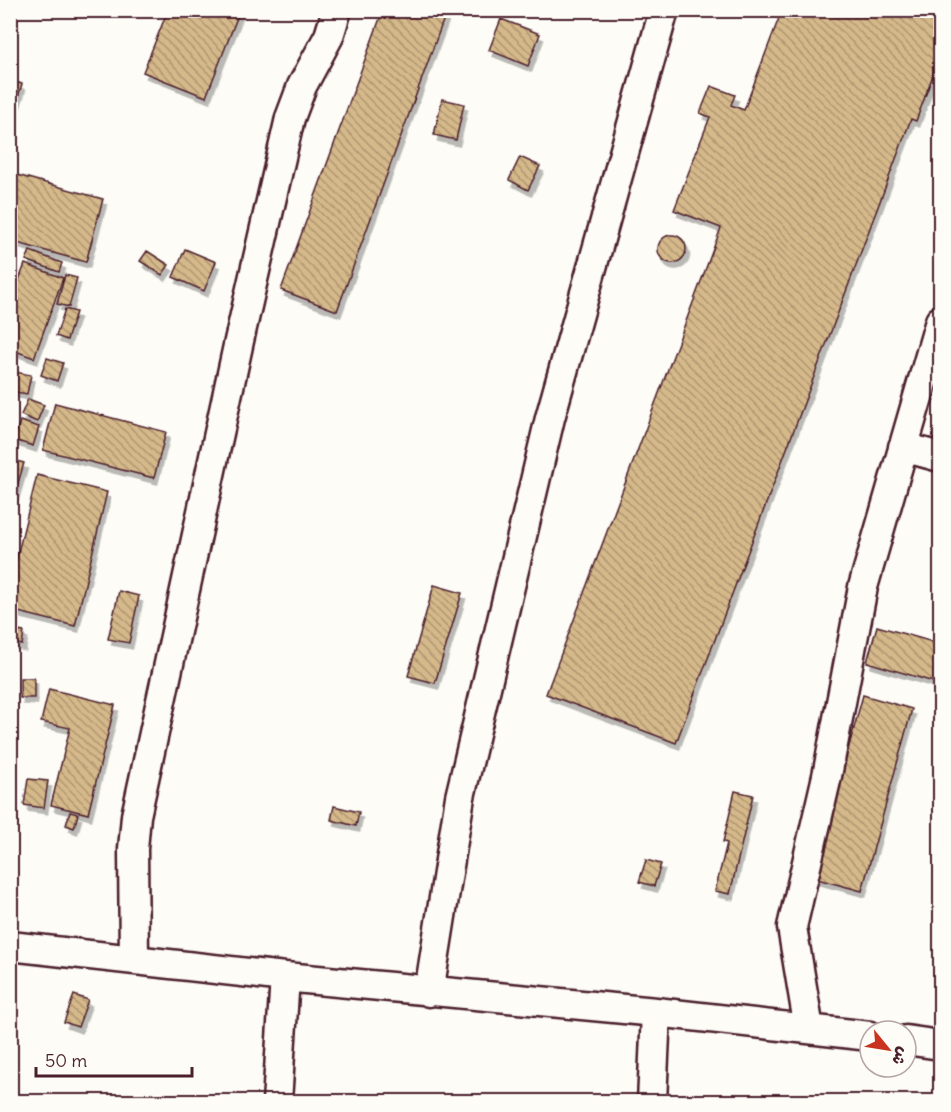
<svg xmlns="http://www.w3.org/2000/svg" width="951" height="1112" font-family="Delius,'Playpen Sans Arabic',sans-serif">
<defs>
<pattern id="building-back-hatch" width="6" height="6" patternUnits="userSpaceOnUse" patternTransform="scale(1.5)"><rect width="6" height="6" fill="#d5b98a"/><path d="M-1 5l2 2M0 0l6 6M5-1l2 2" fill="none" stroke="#af9671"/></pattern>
<filter id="shadow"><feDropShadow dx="3.5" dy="6" stdDeviation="0" flood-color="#0004"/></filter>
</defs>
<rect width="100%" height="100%" fill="#fdfcf7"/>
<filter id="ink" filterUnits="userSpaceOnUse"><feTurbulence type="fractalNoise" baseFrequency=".0167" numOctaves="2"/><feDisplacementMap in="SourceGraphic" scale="12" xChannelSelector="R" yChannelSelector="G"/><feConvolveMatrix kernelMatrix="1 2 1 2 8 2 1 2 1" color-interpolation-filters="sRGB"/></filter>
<g filter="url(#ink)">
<path fill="url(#building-back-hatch)" stroke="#4a1f2b" stroke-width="1.5" filter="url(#shadow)" d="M168,10H240L206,97L143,72Z
M383,10H447L337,311L281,290Z
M782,10H932L929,19L940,23V56L916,121L911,119L676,743L546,694L721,228L674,210L710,117L700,113L711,86L735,95L731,105L744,110Z
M501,19L540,34L528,66L489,50Z
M10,80L22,84L15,107L10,106Z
M442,99L464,104L456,140L434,135Z
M520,157L540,166L528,190L509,180Z
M10,173L103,199L86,262L10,241Z
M658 249a14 14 0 1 1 28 0a14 14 0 1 1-28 0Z
M185,249L216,262L204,291L173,277Z
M30,251L62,263L59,272L26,260Z
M147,251L169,265L162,275L140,261Z
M25,264L63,278L34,358L10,349V304Z
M65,275L77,278L69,307L57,304Z
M65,309L76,312L67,340L56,336Z
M47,358L63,363L57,381L41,375Z
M10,371L31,375L27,394L10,391Z
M28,399L44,405L37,422L21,415Z
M55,403L166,432L154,478L43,450Z
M20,421L39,427L33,446L14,440Z
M10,459L24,463L10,510Z
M37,475L107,492L75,626L10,610V585Z
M434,585L462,593L435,683L408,676Z
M119,591L139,596L129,643L108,639Z
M877,626L940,644V684L867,662Z
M10,630L24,632L22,645L10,642Z
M20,678H34V698H20Z
M49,689L115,705L88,814L51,805L70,728L41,722Z
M863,695L912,709L862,891L813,878Z
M28,779L48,781L44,808L24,805Z
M735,791L753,795L730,894L715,891L727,843L723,842Z
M334,806L359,812L356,826L331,820Z
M70,812L78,814L74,828L66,825Z
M646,860L661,864L654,886L639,882Z
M74,995L88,1000L78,1027L64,1022Z"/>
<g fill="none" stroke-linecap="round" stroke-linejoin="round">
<defs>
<path id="minor" d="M903,447L940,457
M10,946L285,977L656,1012L870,1036
M134,960L133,849L136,816L239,341L290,118L302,86L329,36L337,10
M429,992L460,797L550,418L664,10
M809,1029L792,927L827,776L863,587L940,321
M906,1040L940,1045
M277,1102L285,977
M652,1102L656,1012"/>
</defs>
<use href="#minor" stroke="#4a1f2b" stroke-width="33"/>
<use href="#minor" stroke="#fdfcf7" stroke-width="28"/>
</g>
</g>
<rect width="951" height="1112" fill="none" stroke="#fdfcf7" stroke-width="36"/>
<rect x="18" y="18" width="915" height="1076" fill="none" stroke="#4a1f2b" stroke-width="2" filter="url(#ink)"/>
<g transform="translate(888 1049) rotate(120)"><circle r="28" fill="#fdfcf7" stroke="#b5a4a5" stroke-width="1.5"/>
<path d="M0-4.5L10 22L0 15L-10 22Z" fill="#c8321e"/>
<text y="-9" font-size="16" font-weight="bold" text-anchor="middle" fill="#4a1f2b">ش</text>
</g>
<path d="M36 1067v9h156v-9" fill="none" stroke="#4a1f2b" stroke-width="3"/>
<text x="45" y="1067" font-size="18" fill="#4a1f2b" stroke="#fdfcf7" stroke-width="4.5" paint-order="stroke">50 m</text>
</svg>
